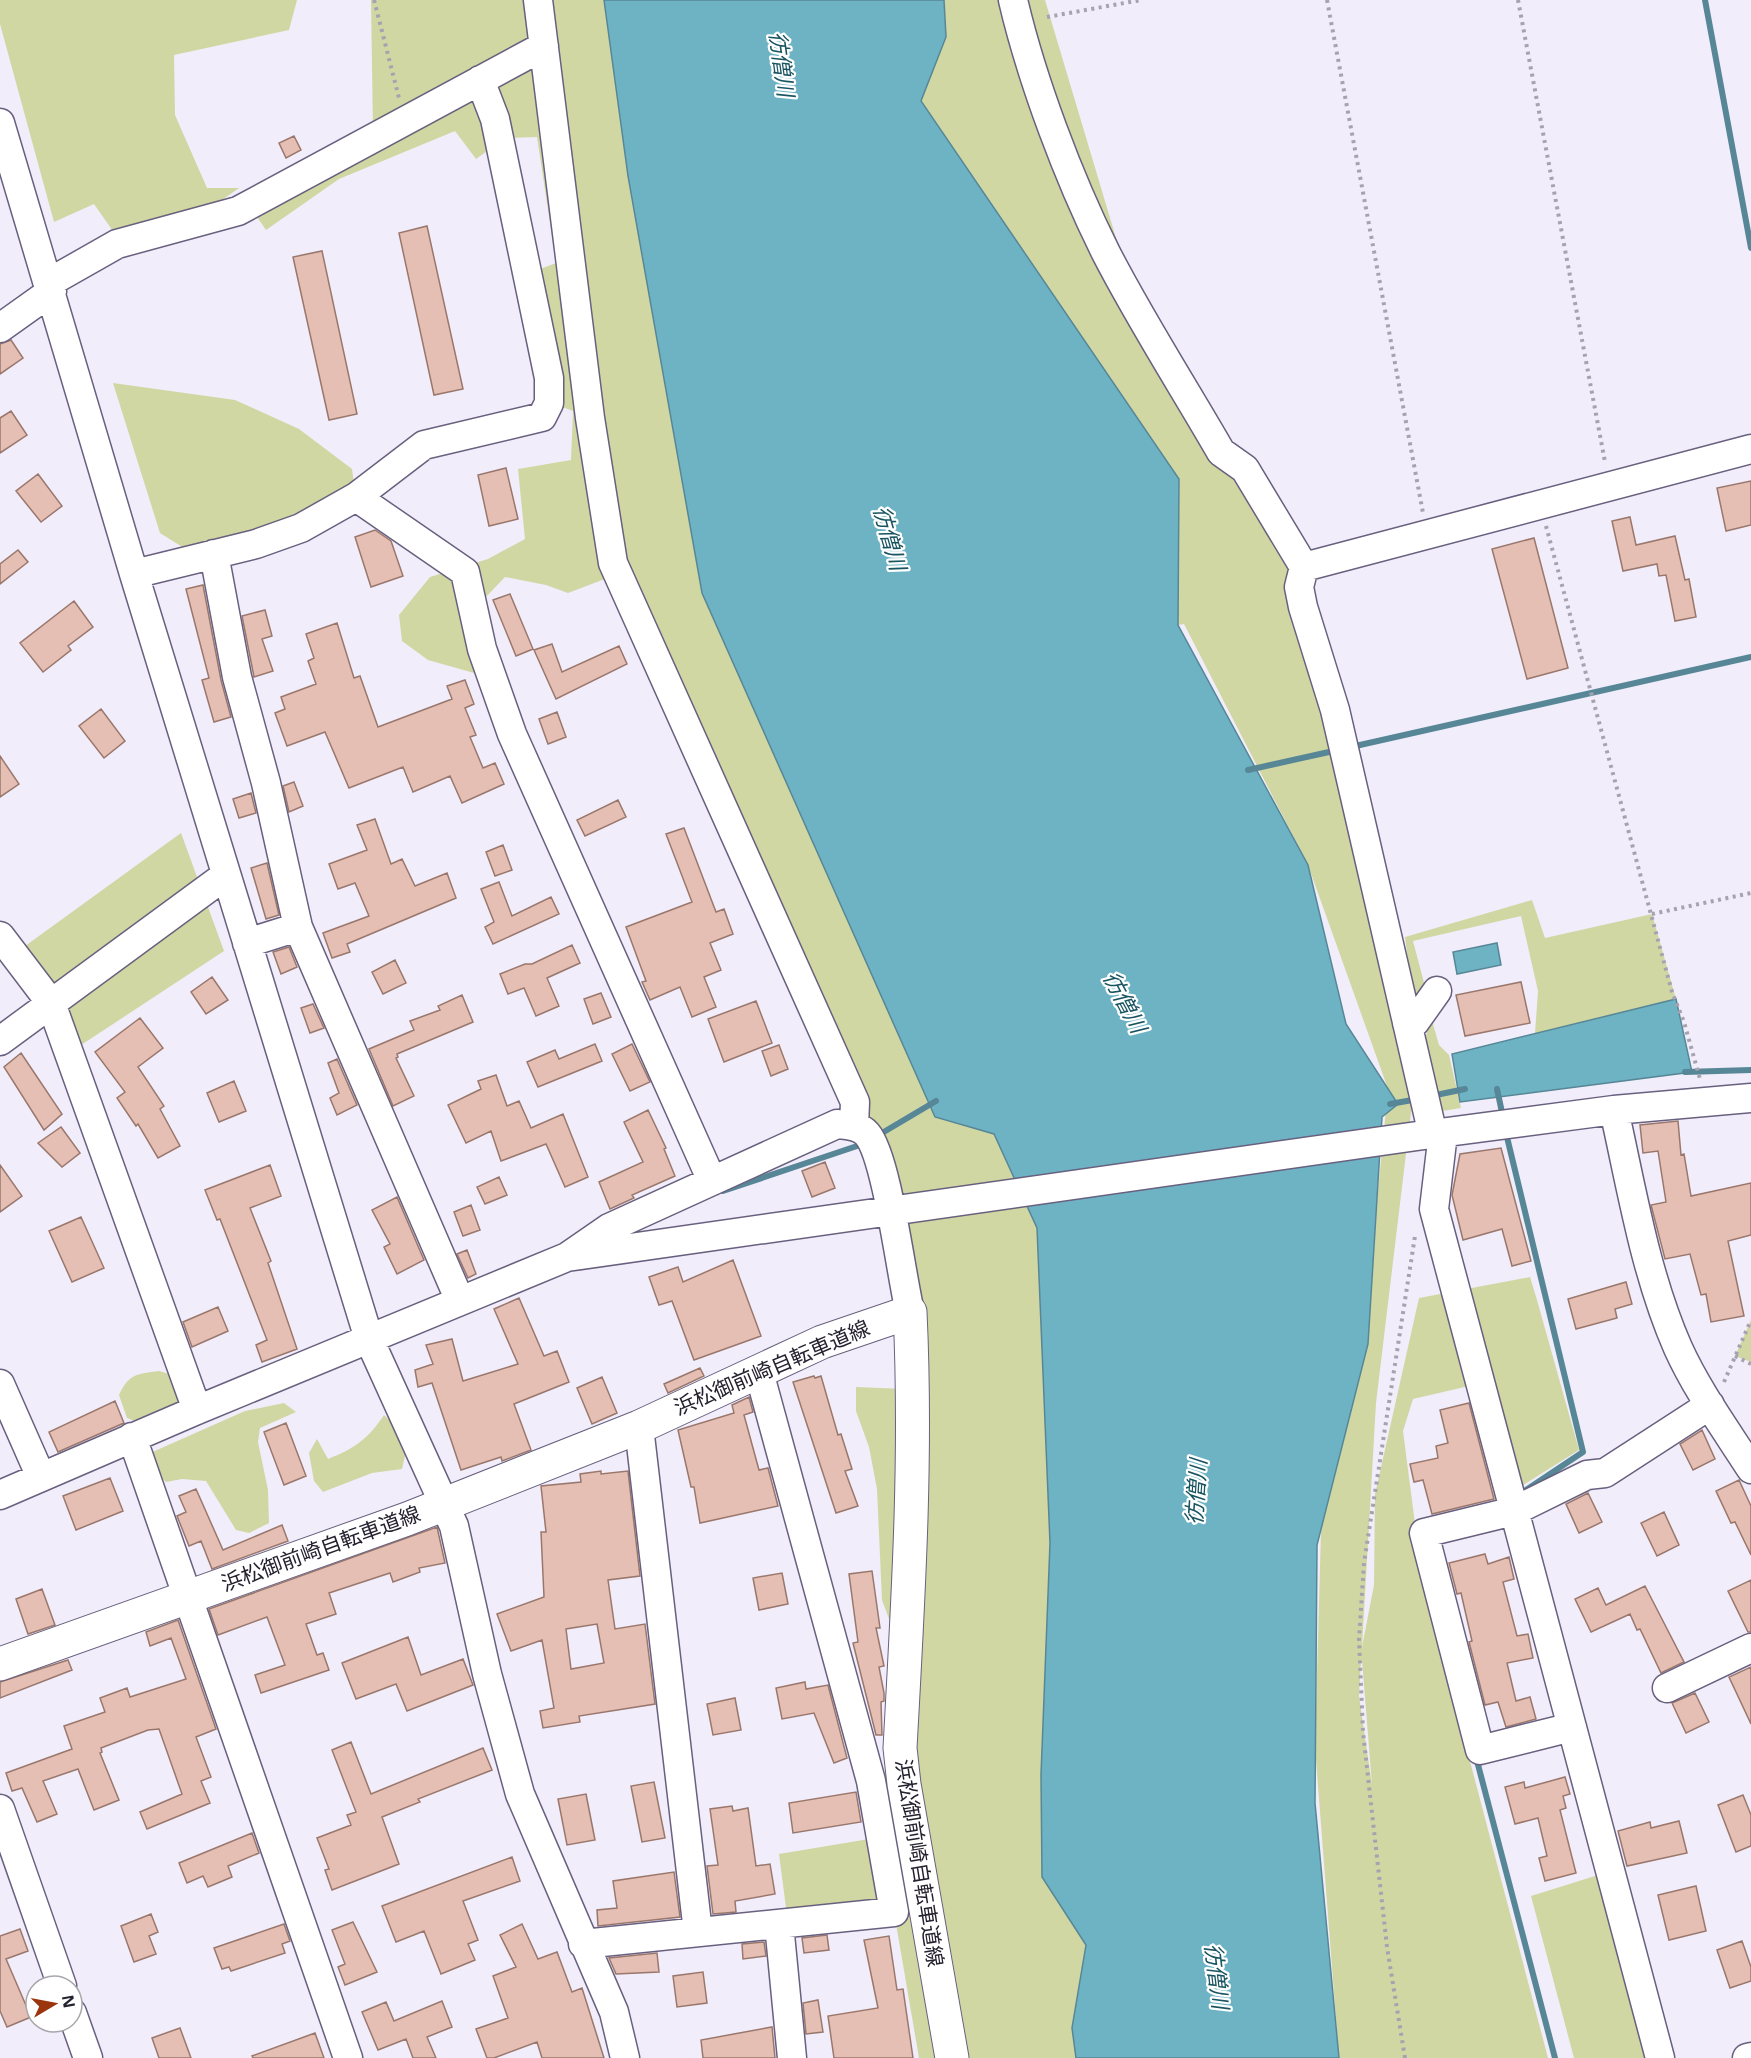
<svg xmlns="http://www.w3.org/2000/svg" width="1751" height="2058" font-family="'Noto Sans','Noto Sans JP',sans-serif">
<rect width="100%" height="100%" fill="#f1edfb"/>
<path fill="#d1d7a3" fill-rule="evenodd" d="M0,0H297L289,30L174,55L175,115L207,188H239L212,207L115,234L94,204L54,222L0,24Z
M371,0H529L528,44L373,132Z
M538,0H605L1037,1228L1096,1943L1076,2058H919L894,1912L788,1923L779,1854L881,1837L884,1777L900,1748L891,1624L882,1600L877,1489L869,1447L856,1411V1387L905,1389L912,1263L618,574L568,593L546,585L505,577L483,600L492,678L428,660L402,641L399,615L430,577L488,559L525,539L518,469L571,460L573,411L557,405L535,271L556,263L537,137L506,138L488,83L538,63Z
M924,0H1045L1136,305L1298,563L1412,1104L1376,1403L1362,1647L1374,1585L1375,1494L1419,1298L1530,1277L1537,1300L1579,1450L1517,1489L1469,1386L1413,1399L1403,1431L1415,1524L1440,1647L1548,2058H1339L1315,1747L1321,1530L1376,1211L1388,1089L1308,865L1184,624L1178,625V494L921,101ZM1361,1660H1362L1372,1785L1359,1696Z
M473,100L485,115L490,149L476,159L455,131L339,179L266,230L255,214Z
M113,383L235,400L299,429L352,469L356,497L256,544L184,548L160,533Z
M181,833L224,951L69,1053L21,949Z
M1532,900L1545,938L1652,914L1676,999L1535,1034L1538,991L1521,916L1413,941L1427,994L1414,1006L1405,937Z
M1431,1017L1439,1045L1449,1055L1461,1108L1436,1112L1425,1039Z
M1751,1320V1362L1735,1356Z
M159,1371L173,1375L183,1404L137,1422L127,1418L119,1395C129,1374 136,1374 159,1371Z
M284,1403L296,1412L260,1428L258,1442L268,1490L269,1523L249,1533L236,1530L206,1481L182,1479L166,1482L139,1458L245,1411Z
M384,1415L396,1426L407,1447L402,1469L372,1473L323,1492L314,1481L309,1453L317,1439L328,1459C354,1449 369,1438 384,1415Z
M1611,1871L1660,2058H1574L1531,1896Z"/>
<path fill="#6db3c4" stroke="#578797" stroke-width="1.5" d="M604,0H944L946,37L921,101L1179,479L1178,625L1308,865L1346,1024L1398,1104L1382,1117L1368,1344L1317,1545L1315,1803L1339,2058H1076L1072,2028L1086,1945L1042,1877L1041,1775L1050,1543L1037,1228L994,1134L935,1117L702,593L628,176Z
M1497,943L1501,965L1457,974L1453,952Z
M1676,999L1692,1072L1460,1102L1452,1054Z"/>
<g fill="none" stroke-linecap="round" stroke-linejoin="round">
<path stroke="#578797" stroke-width="6" d="M1705,0L1751,248
M1351,747L1751,657
M1248,770L1338,750
M1685,1072L1751,1070
M1497,1089L1503,1117
M1431,1096L1465,1089
M1390,1104L1418,1099
M1506,1133L1583,1452L1526,1490
M877,1136L936,1101
M723,1191L863,1144
M1476,1757L1555,2058"/>
</g>
<path fill="#e5bfb3" stroke="#9a776c" stroke-width="1.5" fill-rule="evenodd" d="M294,136L301,150L286,158L279,143Z
M427,226L463,389L434,395L399,233Z
M322,251L357,414L329,420L293,257Z
M11,340L23,358L0,374V344Z
M11,411L27,435L0,453V418Z
M506,468L518,519L489,526L478,475Z
M38,474L62,506L41,522L16,491Z
M1751,481V525L1726,531L1717,488Z
M1630,517L1636,545L1675,536L1685,580L1689,579L1696,617L1675,621L1666,575L1659,576L1657,564L1623,571L1612,521Z
M375,530L391,541L403,576L371,587L355,537Z
M1534,538L1568,668L1527,679L1492,549Z
M18,550L28,562L0,584V564Z
M203,585L221,680L231,717L214,722L202,680L209,678L186,589Z
M510,594L533,649L516,656L493,600Z
M74,601L93,627L68,646L71,650L43,672L20,643Z
M265,610L272,636L262,639L273,671L254,677L242,616Z
M337,623L354,678L360,676L378,727L452,699L447,686L465,680L474,704L465,708L476,735L470,737L483,768L495,763L504,784L462,803L450,776L413,792L403,767L349,788L325,732L287,746L275,713L285,709L281,697L316,684L308,661L314,658L306,634Z
M552,644L562,672L619,646L627,664L556,699L534,650Z
M101,709L125,741L104,758L79,726Z
M557,712L566,737L548,744L539,719Z
M0,756L19,784L0,797Z
M294,782L303,806L289,812L283,786Z
M251,793L256,813L239,818L233,799Z
M618,800L626,817L585,836L577,820Z
M375,819L391,864L402,859L415,886L447,873L456,898L347,944L350,952L332,958L323,933L369,916L355,883L338,889L329,864L367,850L357,825Z
M684,828L716,912L724,909L733,934L710,943L721,970L704,977L716,1007L692,1017L680,987L650,1000L642,982L646,981L626,927L692,902L666,834Z
M503,845L512,870L495,876L486,852Z
M267,863L279,915L266,919L251,868Z
M499,882L512,916L551,897L559,914L493,944L485,927L494,922L481,889Z
M572,945L580,963L547,978L559,1006L536,1016L524,988L508,994L500,974L525,964H532Z
M289,947L297,967L281,974L273,952Z
M395,960L406,983L383,994L372,972Z
M212,977L228,1000L206,1014L191,992Z
M1521,982L1530,1023L1465,1036L1456,995Z
M601,993L611,1017L593,1024L584,999Z
M462,995L473,1022L397,1054L398,1057L396,1058L414,1096L393,1106L369,1049L414,1030L410,1021L440,1010L438,1006Z
M756,1001L772,1043L724,1062L708,1019Z
M313,1004L324,1028L310,1033L301,1008Z
M140,1018L163,1048L138,1067L164,1106L160,1109L180,1146L158,1158L138,1124L136,1126L117,1098L125,1092L95,1052Z
M595,1044L602,1061L538,1087L527,1062L555,1050L559,1059Z
M632,1044L650,1082L630,1091L612,1054Z
M779,1045L788,1069L771,1076L762,1051Z
M21,1053L62,1114L44,1130L4,1067Z
M337,1059L357,1105L337,1115L330,1098L339,1093L328,1063Z
M496,1075L507,1106L519,1101L531,1128L563,1114L588,1177L565,1187L546,1144L501,1161L491,1131L466,1143L448,1105L481,1089L478,1081Z
M234,1081L246,1111L219,1122L207,1093Z
M648,1110L666,1148L664,1149L675,1176L632,1195L634,1198L610,1209L599,1182L643,1162L624,1122Z
M1678,1121L1681,1155L1684,1154L1691,1196L1751,1183V1235L1728,1241L1744,1316L1711,1322L1706,1294L1701,1295L1690,1254L1665,1259L1651,1205L1666,1202L1658,1151L1643,1153L1640,1125Z
M61,1127L80,1153L62,1167L38,1143Z
M1501,1148L1531,1261L1512,1266L1502,1229L1463,1240L1452,1195L1460,1154Z
M825,1162L835,1188L812,1197L802,1171Z
M0,1165L22,1196L0,1212Z
M270,1165L281,1196L250,1208L271,1261L268,1263L297,1349L262,1362L256,1345L267,1340L220,1219L217,1220L205,1190Z
M499,1177L507,1195L485,1204L477,1187Z
M397,1197L424,1260L397,1274L384,1247L390,1244L372,1210Z
M471,1205L480,1230L463,1236L454,1212Z
M81,1217L104,1268L72,1282L49,1231Z
M467,1250L476,1274L468,1278L457,1254Z
M733,1260L761,1336L694,1360L672,1301L659,1305L649,1277L678,1267L683,1282Z
M1626,1282L1632,1304L1615,1309L1617,1318L1576,1329L1568,1299Z
M519,1298L544,1356L557,1351L569,1382L514,1404L531,1450L502,1461L501,1457L461,1470L432,1383L418,1387L415,1370L433,1364L426,1345L452,1339L463,1381L518,1364L494,1309Z
M218,1307L228,1331L192,1347L183,1322Z
M700,1368L704,1376L668,1393L664,1384Z
M814,1376L815,1378L821,1376L838,1435L841,1434L852,1469L845,1471L858,1506L836,1513L793,1382Z
M602,1377L617,1413L592,1424L577,1388Z
M749,1397L753,1412L744,1415L759,1470L768,1468L778,1506L700,1523L694,1487H691L678,1430L734,1413L732,1405Z
M115,1401L124,1423L58,1452L49,1432Z
M1469,1403L1494,1499L1432,1514L1423,1480L1414,1482L1410,1464L1438,1458L1436,1446L1448,1443L1440,1410Z
M286,1423L306,1476L284,1485L264,1432Z
M1702,1430L1715,1459L1693,1470L1680,1444Z
M601,1471V1474L628,1471L640,1576L608,1580L615,1629L645,1624L655,1704L579,1716L580,1722L543,1728L540,1711L554,1708L542,1640L511,1651L497,1614L544,1597L541,1532H546L541,1486L581,1482L580,1474ZM597,1624L604,1663L571,1669L566,1629Z
M110,1478L123,1511L76,1530L63,1496Z
M1739,1480L1751,1506V1555L1735,1522L1731,1523L1716,1491Z
M196,1489L223,1550L282,1525L288,1541L212,1569L201,1541L189,1546L177,1516L186,1512L179,1496Z
M1588,1493L1602,1522L1579,1533L1566,1504Z
M1664,1512L1679,1545L1657,1556L1641,1523Z
M437,1527L445,1563L419,1568L420,1572L393,1582L390,1573L329,1593L336,1614L306,1624L317,1655L323,1653L329,1670L261,1693L255,1675L285,1665L267,1617L218,1635L209,1609Z
M1485,1554L1488,1564L1509,1557L1514,1579L1503,1582L1517,1636L1528,1634L1533,1658L1507,1663L1516,1701L1530,1697L1536,1719L1506,1727L1498,1702L1485,1705L1469,1642L1472,1641L1461,1593L1457,1594L1449,1563Z
M872,1571L880,1628H876L884,1666L879,1667L884,1693V1701L881,1702L882,1735H876L853,1643L858,1642L849,1574Z
M782,1573L788,1604L759,1610L753,1578Z
M1751,1580V1632H1748L1728,1591Z
M1645,1586L1684,1662L1661,1673L1640,1629L1637,1630L1630,1614L1591,1632L1575,1599L1598,1588L1606,1605Z
M42,1589L55,1625L28,1634L16,1599Z
M178,1620L216,1729L196,1737L211,1777L201,1781L210,1803L147,1829L140,1812L182,1794L159,1729L148,1730L101,1748L102,1752L100,1753L119,1800L94,1810L78,1769L43,1781L57,1814L37,1822L22,1788L12,1791L6,1773L72,1749L64,1726L105,1712L100,1698L127,1688L130,1697L186,1679L171,1638L150,1646L146,1632Z
M408,1637L421,1675L463,1659L473,1685L407,1711L396,1684L356,1699L342,1663Z
M68,1660L72,1670L0,1698V1682Z
M1751,1667V1724L1729,1677Z
M805,1682L806,1689L828,1685L847,1758L834,1763L814,1713L782,1719L776,1688Z
M1695,1693L1709,1722L1686,1733L1672,1703Z
M735,1698L741,1730L713,1735L707,1704Z
M351,1742L371,1794L483,1748L492,1770L418,1799L420,1802L382,1817L399,1864L332,1890L325,1870L329,1869L317,1838L351,1825L347,1815L356,1812L332,1750Z
M1565,1777L1570,1794L1563,1796L1566,1808L1560,1810L1576,1873L1545,1881L1539,1858L1547,1856L1538,1818L1515,1824L1505,1787L1524,1782L1525,1788Z
M654,1782L665,1838L642,1842L631,1786Z
M856,1792L861,1822L793,1833L789,1803Z
M586,1794L595,1840L567,1845L558,1799Z
M1743,1795L1751,1815V1846L1736,1852L1718,1805Z
M732,1806L733,1811L748,1808L756,1866L770,1864L775,1894L735,1901L736,1912L713,1914L707,1866L718,1865L710,1809Z
M1679,1821L1687,1853L1627,1866L1618,1831L1650,1822L1651,1828Z
M252,1833L259,1853L228,1866L232,1877L208,1887L203,1876L187,1883L179,1863Z
M512,1857L520,1881L463,1901L478,1940L468,1944L475,1960L441,1974L424,1931L396,1942L382,1906Z
M674,1872L680,1917L598,1926L597,1910L617,1908L613,1881Z
M1696,1886L1706,1931L1669,1940L1658,1895Z
M151,1914L158,1932L149,1936L156,1954L134,1962L121,1926Z
M353,1922L377,1972L345,1985L338,1967L345,1964L332,1930Z
M284,1924L290,1941L282,1944L285,1953L231,1971L229,1967L222,1969L214,1948Z
M522,1924L538,1959L557,1952L572,1992L582,1988L604,2058H542L537,2042L494,2058H487L476,2029L508,2018L493,1976L516,1967L500,1935Z
M20,1929L28,1951L6,1959L31,2017L7,2027L0,2011V1936Z
M827,1935L829,1950L804,1953L802,1938Z
M889,1936L897,1990L903,1989L913,2058H834L828,2016L878,2008L864,1940Z
M1742,1941L1751,1967V1981L1730,1988L1717,1950Z
M764,1942L766,1956L743,1959L742,1944Z
M657,1953L659,1972L616,1974L609,1958Z
M703,1972L707,2003L677,2007L673,1976Z
M818,2000L823,2032L806,2034L803,2003Z
M442,2001L452,2027L427,2037L436,2058H413L406,2039L378,2050L362,2012L386,2002L394,2021Z
M772,2027L775,2058H703L701,2040Z
M180,2028L191,2058H159L152,2038Z
M315,2033L324,2058H253L252,2056Z"/>
<g fill="none" stroke-linecap="round" stroke-linejoin="round">
<defs>
<path id="minor" d="M538,0L590,418L613,563L855,1102L854,1126
M1013,0C1032,81 1069,179 1106,253C1141,321 1183,386 1221,452L1245,469L1304,567L1299,587L1303,607L1335,710L1433,1135
M0,123L134,574L369,1339L454,1526L487,1674L520,1794L614,2012L625,2058
M50,282L117,244L238,211L544,46
M0,328L52,291
M356,497L465,572L482,649L512,734L712,1181
M214,554L237,677L266,783L298,927L460,1301
M1304,567L1751,449
M134,574L256,544L301,528L356,497L424,445L542,417L549,403V378L495,119L480,80
M0,936L51,1003L197,1410
M247,943L298,927
M1407,1023L1415,1022L1437,991
M0,1041L226,875
M1614,1110C1632,1190 1645,1273 1678,1348C1697,1390 1726,1430 1751,1469
M1443,1133L1434,1209L1660,2058
M567,1257L1417,1136L1614,1110L1751,1098
M0,1384L41,1477
M639,1427L698,1932
M132,1437L348,2058
M0,1495L197,1410L567,1257L609,1228L837,1124C847,1125 859,1125 867,1134C887,1157 901,1275 910,1312
M1667,1688L1751,1648
M1572,1727L1480,1750L1424,1533L1514,1511L1587,1475L1605,1473L1710,1405
M0,1809L62,1986
M779,1924L792,2058
M583,1944L894,1912L871,1781L759,1372
M72,2013L88,2058
M1747,2058L1751,2057"/>
<path id="major" d="M0,1664L407,1519L639,1427L822,1342L910,1312C917,1458 908,1602 900,1748L904,1784L952,2058"/>
</defs>
<use href="#minor" stroke="#68607e" stroke-width="31"/>
<use href="#major" stroke="#68607e" stroke-width="35"/>
<path stroke="#a6a2b0" stroke-width="4" stroke-dasharray="3 4.5" stroke-linecap="butt" d="M374,0L399,98
M1327,0L1423,513
M1518,0L1605,462
M1047,17L1141,0
M1546,526L1672,992L1684,1022L1700,1079
M1652,914L1751,893
M1735,1356L1751,1364
M1724,1382L1751,1320
M1405,2058L1387,1947L1363,1732L1359,1639L1364,1563L1415,1236"/>
<use href="#minor" stroke="#fff" stroke-width="28"/>
<use href="#major" stroke="#fff" stroke-width="33"/>
</g>
<g text-anchor="middle" stroke-width="4.5" stroke-linejoin="round" paint-order="stroke">
<g font-size="21" fill="#25212e" stroke="#fff">
<text transform="translate(772 1368) rotate(-23)" y="7">浜松御前崎自転車道線</text>
<text transform="translate(321 1549) rotate(-20)" y="7">浜松御前崎自転車道線</text>
<text transform="translate(919 1863) rotate(81)" y="7">浜松御前崎自転車道線</text>
</g>
<g font-size="22" font-style="italic" fill="#195461" stroke="#fff">
<text transform="translate(782 64) rotate(82)" y="8">彷僧川</text>
<text transform="translate(890 538) rotate(74)" y="8">彷僧川</text>
<text transform="translate(1125 1002) rotate(62)" y="8">彷僧川</text>
<text transform="translate(1196 1492) rotate(-86)" y="8">彷僧川</text>
<text transform="translate(1217 1976) rotate(83)" y="8">彷僧川</text>
</g>
</g>
<g transform="translate(54 2004) rotate(80)"><circle r="28" fill="#ffffff" stroke="#a8a6ab" stroke-width="1.5"/>
<path d="M0-4.5L10 22L0 15L-10 22Z" fill="#9b350d"/>
<text y="-9" font-size="16" font-weight="bold" text-anchor="middle" fill="#25212e">N</text>
</g>
</svg>
